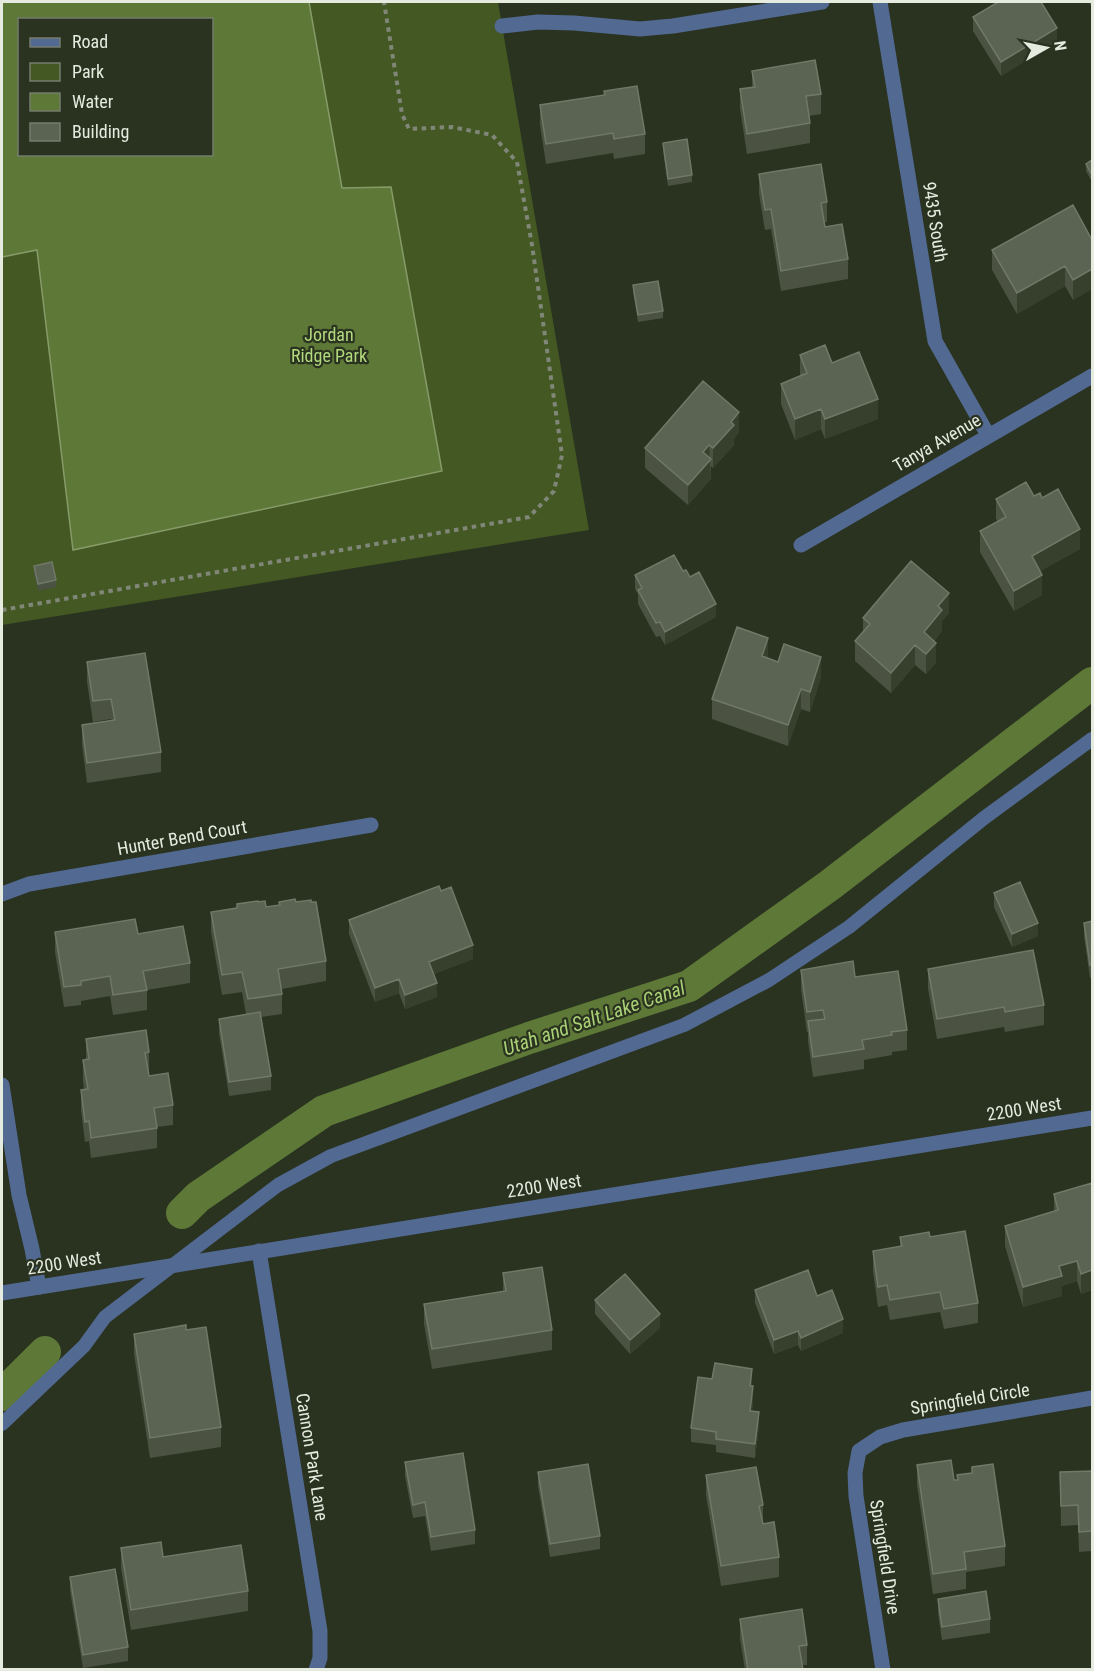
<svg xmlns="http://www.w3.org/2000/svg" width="1094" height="1671" font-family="'Roboto Condensed',sans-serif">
<rect width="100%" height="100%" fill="#2a3220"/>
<path fill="#435823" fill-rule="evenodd" d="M2,2H498L589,530L2,625ZM20,20H212V154H20Z"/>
<path fill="#5d7837" stroke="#869a6a" stroke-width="1.5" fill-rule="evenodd" d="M2,2H309L342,188L391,187L442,471L73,550L37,250L2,257ZM20,20H212V154H20Z"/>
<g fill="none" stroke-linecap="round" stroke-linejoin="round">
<path stroke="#5d7837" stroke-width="32" d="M182,1213L198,1197L324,1111L529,1038L689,986L830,885L1092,683
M2,1395L45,1352"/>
<path stroke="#808778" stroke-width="4" stroke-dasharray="4.5 4.5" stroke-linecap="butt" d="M2,610L529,517L554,491L562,455L532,245L517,162L492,135L452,127L409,129L402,114L384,2"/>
<path stroke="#526992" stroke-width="14" d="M2,1424L84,1346L105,1317L278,1185L331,1156L684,1025L769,980L849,927L984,818L1092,739"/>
<path stroke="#526992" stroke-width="15" d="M880,2L935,341L988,435
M502,26L538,22L574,23L640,29L673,26L822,2
M801,545L1092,376
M2,894L29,884L371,825
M2,1085L19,1195L32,1249L39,1287
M259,1251L320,1631V1658L316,1670
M883,1670L856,1496L855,1473L859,1451L880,1437L903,1430L1092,1398"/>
<path stroke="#526992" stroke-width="15" d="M2,1293L1092,1118"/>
</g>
<path fill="#4b5241" d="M1089,2H1092V8Z
M973,17L1057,41L1001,76L973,31Z
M752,71L821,94V114L809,116L810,123V143L747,154L740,109V89L752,87Z
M604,91L645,134V154L614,159L613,153L546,164L540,125V105L604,95Z
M663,143L692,175V182L668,186L663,150Z
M1092,160V182L1086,171V164Z
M759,174L827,202V222H824L825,227L848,259V279L781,291L771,229L765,230L759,194Z
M1092,240V289L1073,300L1065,286L1017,314L992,270V250Z
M633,285L663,311V318L638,322L633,292Z
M800,355L832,363L878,419L825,439L821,429L795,440L781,404V384L800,376Z
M739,432L734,439V445L713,468L711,466V479L688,505L645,468V448Z
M1034,496L1080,549L1040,571L1042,595L1014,611L980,552V531L998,522L996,519V499Z
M34,566L56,580V587L38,591L34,573Z
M683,571L690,577L716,617L665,645L660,636L656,637L638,604V594L635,589V575Z
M949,613L942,621V631L934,641L936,663L926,674L915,665L891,693L855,661V641L863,632V618Z
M768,658L821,677L810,712L801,709L788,746L712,719V699Z
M87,662L161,752V772L87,783L82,745V725L112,720L111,719L93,722L87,682Z
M441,891L473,959L434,974L437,997L405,1009L399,993L375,1002L349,934V920Z
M994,893L1038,936L1012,947L994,907Z
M258,902L266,907L279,905V902H296L326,961V981L282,989V1014L261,1017L271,1076V1090L229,1096L219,1033V1019L246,1014L242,992L222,995L211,932V912L237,908V904Z
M1092,921V978H1090L1084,936V923Z
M55,932L138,934L190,963V983L147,990V1010L113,1015L110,996L81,1001V1005L64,1007L55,952Z
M928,969L1044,1005V1025L1005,1032L1004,1027L937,1039L928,989Z
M801,970L855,977L907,1030V1050L892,1052V1055L864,1060V1069L813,1077L808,1041V1032H807L801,990Z
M86,1039L149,1052V1076L173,1105V1125L157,1127V1148L91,1158L89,1141L85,1142L81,1110V1090L84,1089L83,1081V1060H86Z
M1092,1183V1290L1081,1294L1077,1281L1062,1286V1296L1023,1307L1005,1246V1226L1054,1211V1194Z
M900,1237H930L978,1303V1323L944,1329L940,1312L890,1320L887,1305L878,1307L873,1271V1251L900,1247Z
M503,1273L552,1330V1350L432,1369L424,1324V1304L503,1291Z
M755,1290L817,1296L843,1333L801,1351L798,1345L774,1354L755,1303Z
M595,1300L660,1328L630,1354L595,1314Z
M186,1330L221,1427V1447L150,1458L134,1354V1334Z
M712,1379L752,1382L753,1400L752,1411L759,1426L755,1458L716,1452V1445L691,1442V1428Z
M405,1462L475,1530V1544L431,1551L425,1516L413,1518L405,1476Z
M917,1465L954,1480H957V1475L1005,1546V1566L966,1572V1589L933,1594L917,1485Z
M1092,1471V1551L1079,1552L1078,1525L1061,1526L1060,1472Z
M538,1472L600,1536V1549L550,1557L538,1486Z
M706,1475L763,1505V1524L779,1557V1577L721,1586L706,1495Z
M121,1548L163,1557L248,1591V1611L131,1630L121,1568Z
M70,1577L128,1647V1661L83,1668L70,1591Z
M938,1599L990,1619V1633L942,1640L938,1613Z
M740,1619L807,1645V1665H802L803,1670H745L740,1639Z"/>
<path fill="#373f2d" d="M1057,28V41L1001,76V62Z
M1065,266V286L1017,314V293Z
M1092,269V289L1073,300V280Z
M878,399V419L825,439V419Z
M821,409V429L795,440V419Z
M739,412V432L734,439V445L713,468V448L731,422Z
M709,445L711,479L688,505V485L703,452Z
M1080,529V549L1032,576V556Z
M1042,575V595L1014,611V591Z
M949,593V613L942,621V631L924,652V632L938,606Z
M716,604V617L665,645V632Z
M768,638V658L762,676V656Z
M936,643V663L926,674V654Z
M915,645V665L891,693V673Z
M821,657V677L810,712V692Z
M801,689V709L788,746V725Z
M1038,923V936L1012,947V934Z
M473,945V959L429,976V962Z
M399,979V993L375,1002V988Z
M437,983V997L405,1009V995Z
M1077,1261V1281L1062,1286V1296L1023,1307V1287L1059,1266Z
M1092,1270V1290L1081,1294V1274Z
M660,1314V1328L630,1354V1340Z
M843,1319V1333L801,1351V1338Z
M798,1331V1345L774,1354V1340Z
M752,1369V1382L750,1399V1386Z
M753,1386V1400L750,1425V1411Z
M759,1412V1426L755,1458V1444Z"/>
<path fill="#5b6352" stroke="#717868" stroke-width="1.5" d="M998,2H1041L1057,28L1001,62L973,17Z
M815,60L821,94L806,96L810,123L747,134L740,89L755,87L752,71Z
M637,86L645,134L614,139L613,133L546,144L540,105L605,95L604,91Z
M687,139L692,175L668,179L663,143Z
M1092,160V175L1086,164Z
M821,164L827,202L821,203L825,227L842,224L848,259L781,271L771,209L765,210L759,174Z
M1073,205L1092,240V269L1073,280L1065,266L1017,293L992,250Z
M658,281L663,311L638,315L633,285Z
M825,345L832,363L859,352L878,399L825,419L821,409L795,419L781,384L807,373L800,355Z
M703,381L739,412L731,422L734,425L713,448L709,445L703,452L711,459L688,485L645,448Z
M1026,482L1034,496L1040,493L1042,498L1058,489L1080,529L1032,556L1042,575L1014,591L980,531L1006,517L996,499Z
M674,555L683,571L686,570L690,577L699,572L716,604L665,632L660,622L656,623L638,590L642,588L635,575Z
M911,561L949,593L938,606L942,610L924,632L936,643L926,654L915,645L891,673L855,641L870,624L863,618Z
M52,562L56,580L38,584L34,566Z
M737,627L768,638L762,656L778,662L784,644L821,657L810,692L801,689L788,725L712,699Z
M145,653L161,752L87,763L82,725L115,720L111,699L93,701L87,662Z
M1020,882L1038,923L1012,934L994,893Z
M439,886L441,891L451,887L473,945L429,962L437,983L405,995L399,979L375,988L349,920Z
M295,899L296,902L311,900V902H316L326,961L278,969L282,994L248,999L242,972L222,975L211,912L237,908V904L258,901V902L265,901L266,907L280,905L279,902Z
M135,919L138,934L183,926L190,963L143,971L147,990L113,995L110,976L81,981V985L64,987L55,932Z
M1092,921V964L1090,965L1084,923Z
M1033,950L1044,1005L1005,1012L1004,1007L937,1019L928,969Z
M853,961L855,977L898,971L907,1030L891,1032L892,1035L862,1040L864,1049L813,1057L808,1021L825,1019L823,1010L807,1012L801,970Z
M260,1012L271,1076L229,1082L219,1019Z
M146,1030L149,1052L145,1053L149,1076L168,1073L173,1105L154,1108L157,1128L91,1138L89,1121L85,1122L81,1090L88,1089L83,1060L89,1059L86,1039Z
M1092,1183V1270L1081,1274L1077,1261L1059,1266L1062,1276L1023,1287L1005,1226L1058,1210L1054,1194Z
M965,1231L978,1303L944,1309L940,1292L890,1300L887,1285L878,1287L873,1251L902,1246L900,1237L929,1232L930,1237Z
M542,1267L552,1330L432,1349L424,1304L506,1291L503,1273Z
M808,1270L817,1296L832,1290L843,1319L801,1338L798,1331L774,1340L755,1290Z
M625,1274L660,1314L630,1340L595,1300Z
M186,1325V1330L206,1327L221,1427L150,1438L134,1334Z
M715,1363L752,1369L750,1386H753L750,1411L759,1412L755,1444L716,1439V1432L691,1428L698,1377L712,1379Z
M463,1453L475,1530L431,1537L425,1502L413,1505L405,1462Z
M951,1460L954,1480H958L957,1475L972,1473V1467L993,1464L1005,1546L964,1552L966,1569L933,1574L917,1465Z
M588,1464L600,1536L550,1544L538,1472Z
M756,1467L763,1505L759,1506L763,1524L774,1522L779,1557L721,1566L706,1475Z
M1092,1471V1531L1079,1532L1078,1505L1061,1506L1060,1472Z
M161,1542L163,1557L241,1545L248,1591L131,1610L121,1548Z
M115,1569L128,1647L83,1655L70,1577Z
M986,1591L990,1619L942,1627L938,1599Z
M802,1609L807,1645L799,1646L803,1670H748L740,1619Z"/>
<g text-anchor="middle" stroke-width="4.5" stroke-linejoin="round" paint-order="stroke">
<g font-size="18" fill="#e6ebe0" stroke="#2a3220">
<text transform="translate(935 222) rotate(81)" y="6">9435 South</text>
<text transform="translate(937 443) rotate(-30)" y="6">Tanya Avenue</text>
<text transform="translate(182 838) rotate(-10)" y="6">Hunter Bend Court</text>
<text transform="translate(1024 1109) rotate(-9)" y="6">2200 West</text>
<text transform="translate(544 1186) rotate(-9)" y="6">2200 West</text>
<text transform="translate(64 1263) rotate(-9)" y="6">2200 West</text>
<text transform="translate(970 1399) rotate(-9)" y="6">Springfield Circle</text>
<text transform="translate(312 1457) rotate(81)" y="6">Cannon Park Lane</text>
<text transform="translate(885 1557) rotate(81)" y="6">Springfield Drive</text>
</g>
<g font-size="18" fill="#b2d97d" stroke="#2a3220">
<text x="329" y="341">Jordan<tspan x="329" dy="21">Ridge Park</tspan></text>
</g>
<g font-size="20" font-style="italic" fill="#aad175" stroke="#2a3220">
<text transform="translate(594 1018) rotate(-19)" y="7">Utah and Salt Lake Canal</text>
</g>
</g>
<rect width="1094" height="1671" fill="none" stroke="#e6ebe0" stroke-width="6"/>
<rect x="18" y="18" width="195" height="138" fill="#2a3220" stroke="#757c6d" stroke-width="1.5"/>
<rect x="30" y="38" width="30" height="9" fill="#526992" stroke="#757c6d" stroke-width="1.5"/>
<text x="72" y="48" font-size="18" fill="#e6ebe0">Road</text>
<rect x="30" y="63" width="30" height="18" fill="#435823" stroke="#757c6d" stroke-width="1.5"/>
<text x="72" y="78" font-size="18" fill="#e6ebe0">Park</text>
<rect x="30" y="93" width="30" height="18" fill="#5d7837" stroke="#757c6d" stroke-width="1.5"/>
<text x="72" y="108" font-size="18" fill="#e6ebe0">Water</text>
<rect x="30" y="123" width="30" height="18" fill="#5b6352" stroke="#757c6d" stroke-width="1.5"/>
<text x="72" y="138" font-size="18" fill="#e6ebe0">Building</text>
<g transform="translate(1046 48) rotate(81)" stroke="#2a3220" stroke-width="4.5" paint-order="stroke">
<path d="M0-4.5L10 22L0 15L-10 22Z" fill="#e6ebe0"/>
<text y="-9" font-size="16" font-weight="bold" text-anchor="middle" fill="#e6ebe0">N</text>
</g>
</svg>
